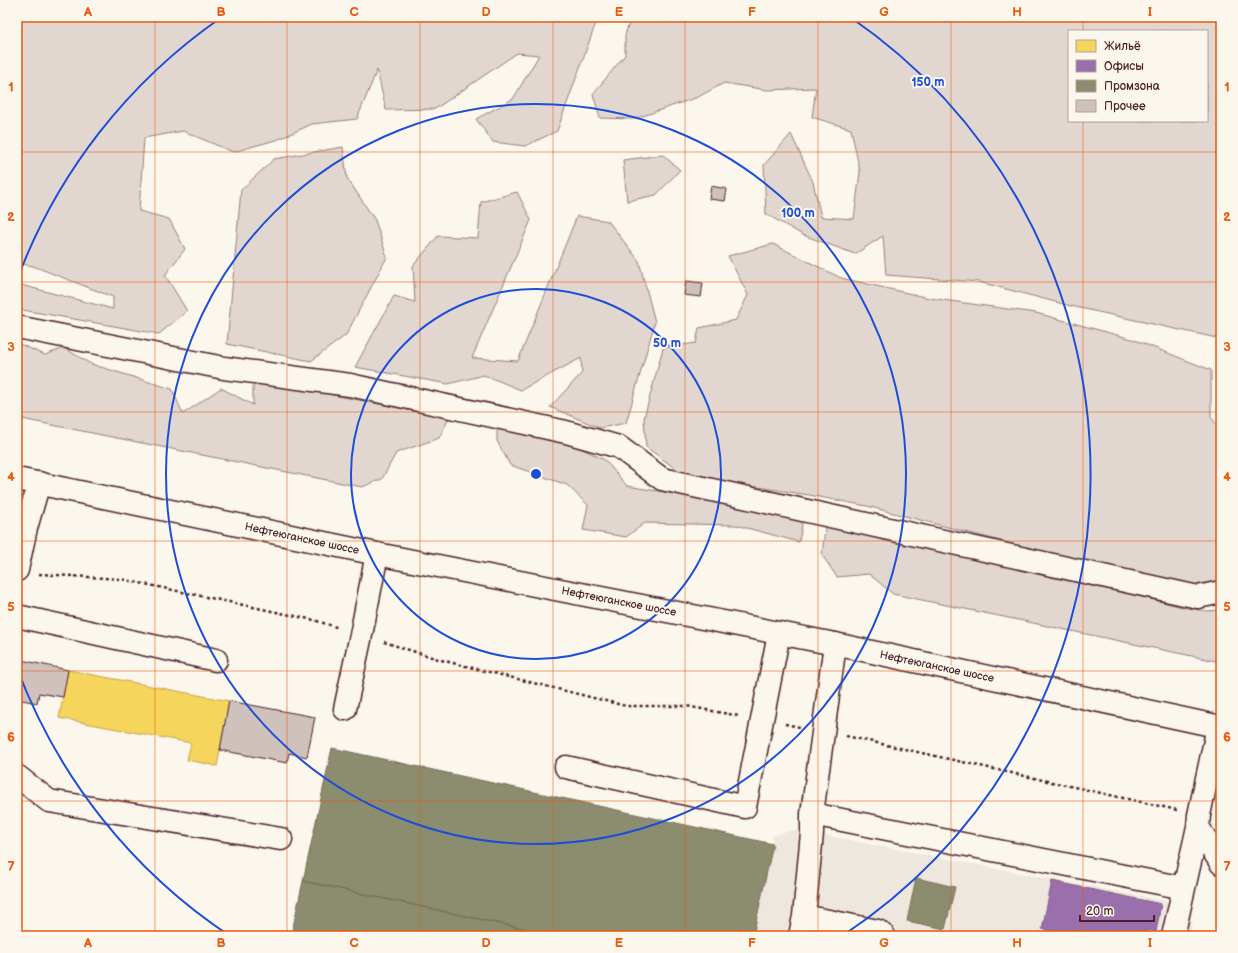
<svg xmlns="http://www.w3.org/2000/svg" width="1238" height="953" font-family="'Balsamiq Sans',sans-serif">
<rect width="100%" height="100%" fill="#fbf7ec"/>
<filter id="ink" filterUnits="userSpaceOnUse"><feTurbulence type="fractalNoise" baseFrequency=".025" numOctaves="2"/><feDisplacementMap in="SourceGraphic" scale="8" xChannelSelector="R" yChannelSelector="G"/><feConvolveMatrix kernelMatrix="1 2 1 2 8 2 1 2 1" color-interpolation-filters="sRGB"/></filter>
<g filter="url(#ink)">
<path fill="#eee7de" d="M792,830L812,833L1192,906L1191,936H753L773,844L772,836Z"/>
<path fill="#e2d7d0" stroke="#967b7e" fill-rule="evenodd" d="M17,17H598L557,131L525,146L493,142L476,119L513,99L539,55L517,53L435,109L386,110L377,70L357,119L312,124L279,139L233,152L183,131L144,138L139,211L169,219L185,249L165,275L187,311L159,334L17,309V284L113,309V297L33,266L17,263Z
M631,17H1221V339L1071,306L979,282L886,275L883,236L855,254L803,235L766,214L764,165L791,134L813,182L821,217L854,219L860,172L851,129L812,117L816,88L767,90L724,83L698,97L634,119L600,118L593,94L625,55V35ZM1069,31H1207V121H1069Z
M343,147L347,178L375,220L387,257L346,335L311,361L227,344L241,190L274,159Z
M663,155L680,170L656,195L627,201L623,160Z
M517,192L531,220L472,358L518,361L577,216L608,221L639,261L655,322L626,423L600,428L550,407L582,373L581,358L521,390L484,375L448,384L355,367L394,296L415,302L413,266L438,236L478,238L481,202Z
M773,244L841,278L929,298L1036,313L1132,339L1211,370V417L1221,430V580L1191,586L1115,571L867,506L809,495L758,487L694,482L646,447L644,418L663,348L696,343L699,328L736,320L748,295L728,256Z
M17,343L45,355L64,348L91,364L172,389L183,414L221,388L253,405V379L449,418L439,438L396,453L382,479L362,487L17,418Z
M497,425L549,433L605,460L627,486L737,504L803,518L799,542L736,525L645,523L626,537L583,530L588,505L567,485L510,465L497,441Z
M826,519L906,537L1182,607L1206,611L1221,610V662L893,594L869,574L837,577L822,555Z"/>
<path fill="#f6d55c" stroke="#c29e4d" d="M68,670L229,701L217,766L187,760L191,743L59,718Z"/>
<path fill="#9970ab" stroke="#815885" d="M1052,881L1161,904L1156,932L1147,930L1146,936H1075L1042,929Z"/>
<path fill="#8c8c6e" stroke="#786b5a" d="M332,748L773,844L753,936H557L303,881Z
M916,878L955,887L945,929L907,921Z
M303,881L557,936H291Z"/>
<path fill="#cfc2bc" stroke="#4a1f2b" d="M711,186L727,189L725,201L709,199Z
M686,281L703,283L701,297L684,295Z
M21,660L68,670L63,697L39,693L37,703L17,699V676Z
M229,701L315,717L307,757L289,753L287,763L220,750Z"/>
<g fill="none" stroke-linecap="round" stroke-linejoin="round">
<defs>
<path id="minor" d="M17,327L224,368L350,385L566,432L619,447L662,479L1198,597L1221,592
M17,570L26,528L39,483
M17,616L216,660
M345,709L361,635L377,554
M566,767L745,807L779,633
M17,776L49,801L281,839
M812,814L1184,888
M1198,827L1221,863
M804,916L878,931L884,936
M800,936L804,916L812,833V814L835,644
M1173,936L1198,827L1199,815L1218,727"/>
<path id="major" d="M17,479L377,554L835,644L1221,727"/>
</defs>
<use href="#minor" stroke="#4a1f2b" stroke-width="25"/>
<use href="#major" stroke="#4a1f2b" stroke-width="25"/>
<path stroke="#4a1f2b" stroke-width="2.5" stroke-dasharray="3 3" stroke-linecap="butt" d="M39,574L121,579L314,620L339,628
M384,642L441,660L626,706H686L739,716
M785,724L800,727
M846,736L1177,810"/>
<use href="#minor" stroke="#fbf7ec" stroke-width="22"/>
<use href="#major" stroke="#fbf7ec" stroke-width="22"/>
</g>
</g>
<path fill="none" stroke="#e8590c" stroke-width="1" stroke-opacity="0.55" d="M155,17V936M287,17V936M420,17V936M553,17V936M685,17V936M818,17V936M951,17V936M1083,17V31M1083,121V936M17,152H1221M17,282H1221M17,412H1221M17,541H1221M17,671H1221M17,801H1221"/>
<g fill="none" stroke="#1d4ed8" stroke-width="2">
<circle cx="536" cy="474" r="185"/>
<circle cx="536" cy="474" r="370"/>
<path d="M230 936A554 554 0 0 1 17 668M17 280A554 554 0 0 1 222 17M850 17A554 554 0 0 1 842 936"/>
</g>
<g text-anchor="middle" stroke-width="4" stroke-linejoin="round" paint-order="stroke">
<g font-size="11" fill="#4a1f2b" stroke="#fbf7ec">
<text transform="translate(302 538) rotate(12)" y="4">Нефтеюганское шоссе</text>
<text transform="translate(619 601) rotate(11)" y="4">Нефтеюганское шоссе</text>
<text transform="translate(937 666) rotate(12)" y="4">Нефтеюганское шоссе</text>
</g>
</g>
<circle cx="536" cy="474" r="6" fill="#1d4ed8" stroke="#fbf7ec" stroke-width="2"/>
<g font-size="12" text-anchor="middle" font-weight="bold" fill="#1d4ed8" stroke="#fbf7ec" stroke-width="4" stroke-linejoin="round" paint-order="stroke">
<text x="928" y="86">150 m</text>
<text x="798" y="217">100 m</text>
<text x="667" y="347">50 m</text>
</g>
<rect width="1238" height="953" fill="none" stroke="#fbf7ec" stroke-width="44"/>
<rect x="1068" y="30" width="140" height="92" fill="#fbf7ec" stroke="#b4a19f"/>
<rect x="1076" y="40" width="20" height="12" fill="#f6d55c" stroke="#b4a19f"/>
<text x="1104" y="50" font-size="12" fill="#4a1f2b">Жильё</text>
<rect x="1076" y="60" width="20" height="12" fill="#9970ab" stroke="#b4a19f"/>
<text x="1104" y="70" font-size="12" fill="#4a1f2b">Офисы</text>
<rect x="1076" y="80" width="20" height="12" fill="#8c8c6e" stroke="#b4a19f"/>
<text x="1104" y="90" font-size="12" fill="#4a1f2b">Промзона</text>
<rect x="1076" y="100" width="20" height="12" fill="#cfc2bc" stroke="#b4a19f"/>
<text x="1104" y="110" font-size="12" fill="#4a1f2b">Прочее</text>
<path d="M1080 915v6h74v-6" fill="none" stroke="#4a1f2b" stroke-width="2"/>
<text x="1086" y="915" font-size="12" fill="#4a1f2b" stroke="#fbf7ec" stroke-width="3" paint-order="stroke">20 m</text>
<rect x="22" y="22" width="1194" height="909" fill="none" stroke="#e8590c" stroke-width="1.5"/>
<g font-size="13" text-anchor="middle" font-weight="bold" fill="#e8590c">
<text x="88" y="16">A</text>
<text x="221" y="16">B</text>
<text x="354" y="16">C</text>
<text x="486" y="16">D</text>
<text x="619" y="16">E</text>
<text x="752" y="16">F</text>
<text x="884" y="16">G</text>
<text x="1017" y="16">H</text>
<text x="1150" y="16">I</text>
<text x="11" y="91">1</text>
<text x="1227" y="91">1</text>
<text x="11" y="221">2</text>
<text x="1227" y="221">2</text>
<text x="11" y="351">3</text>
<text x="1227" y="351">3</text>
<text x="11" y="481">4</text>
<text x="1227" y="481">4</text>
<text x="11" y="611">5</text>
<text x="1227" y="611">5</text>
<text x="11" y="741">6</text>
<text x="1227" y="741">6</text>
<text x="11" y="871">7</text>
<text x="1227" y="871">7</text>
<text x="88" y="947">A</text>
<text x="221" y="947">B</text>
<text x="354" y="947">C</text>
<text x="486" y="947">D</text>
<text x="619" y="947">E</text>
<text x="752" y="947">F</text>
<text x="884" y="947">G</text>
<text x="1017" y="947">H</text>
<text x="1150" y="947">I</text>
</g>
</svg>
